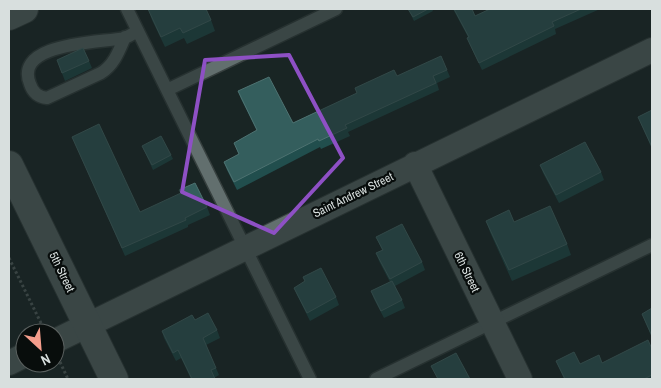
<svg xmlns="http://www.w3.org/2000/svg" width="661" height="388" font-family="'Archivo Narrow',sans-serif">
<rect width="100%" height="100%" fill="#192524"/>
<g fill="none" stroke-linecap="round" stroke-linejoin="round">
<defs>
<path id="service" d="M127,9L310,379
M125,37C119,51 114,65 101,73L47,98C38,97 33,93 30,84C13,42 101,43 124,38C129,37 133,33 138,31
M167,90L336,9
M376,379L652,245"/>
<path id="minor" d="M415,164L520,379
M55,341L652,50
M9,363L25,355"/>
<path id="secondary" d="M9,16L24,9
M9,165L114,379"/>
</defs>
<use href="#service" stroke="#37403f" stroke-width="15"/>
<use href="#minor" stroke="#37403f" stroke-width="26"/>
<use href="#secondary" stroke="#37403f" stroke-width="30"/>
<path stroke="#5f6968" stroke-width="3" stroke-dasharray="2.5 2.5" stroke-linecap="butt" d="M9,258L42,325
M60,362L68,379"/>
<use href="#service" stroke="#626f6e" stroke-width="12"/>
<use href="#minor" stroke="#626f6e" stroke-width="24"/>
<use href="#secondary" stroke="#626f6e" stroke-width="28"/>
</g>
<path fill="#214e4d" d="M148,9L211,20L215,31L187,44L184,38L165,47L152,20Z
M408,9H432L433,11L414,21Z
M453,9H472L475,16L490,9H600L555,29L556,34L482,70L470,45L467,38L468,37Z
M57,60L89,61L92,68L65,81Z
M447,70L450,77L437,83L439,90L348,132L350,136L321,149L320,147L237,190L227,170L224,162L239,155L234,143L257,131L241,99L238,91L293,123L357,93L355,88L397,76Z
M652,110V149L638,117Z
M72,137L140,212L207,207L210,215L188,225V227L125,256Z
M142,146L171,155L173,159L153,170Z
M540,165L601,172L604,180L559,203L543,173Z
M486,221L514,222L567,244L571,255L512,281L490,232Z
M376,237L422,262L425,270L395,286L402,300L405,308L384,318L374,299L371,291L390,282L379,261L376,253L382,250Z
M303,277L336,297L339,305L310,321L297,295L294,288L305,282Z
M652,308V338L642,314Z
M195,320L217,330L220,338L206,345L219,375L214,378L215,379H191L181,358L176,361L164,338L162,331Z
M652,349V379H564L556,361L580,364L602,363Z"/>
<path fill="#345e5d" stroke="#4e7271" d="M148,9H206L211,20L183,33L180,28L161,37Z
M408,9H428L413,17Z
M454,9H472L475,16L490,9H581L552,22L554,26L479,63L467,38L469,37Z
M83,48L89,61L62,73L57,60Z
M441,56L447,70L433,76L436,83L345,125L347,128L319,141L318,139L234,182L224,162L239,154L234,143L257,130L238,91L269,77L293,123L357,93L355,88L394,70L397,76Z
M652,110V147L638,117Z
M99,124L140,212L181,193L179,190L195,183L207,207L185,218L186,220L122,248L72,137Z
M161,136L171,155L152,165L142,146Z
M585,142L601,172L556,195L540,165Z
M550,206L567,244L509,270L486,221L509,210L514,222Z
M402,224L422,262L390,279L376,253L383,250L376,237Z
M321,268L336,297L307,313L294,288L305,281L303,277Z
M392,281L402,300L381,311L371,291Z
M652,308V336L642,314Z
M208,313L217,330L203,338L216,368L211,370L215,379H192L178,350L173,353L162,331L192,315L195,320Z
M648,340L652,349V375L644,379H565L556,361L574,352L580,364L599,355L602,363Z
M456,353L470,379H438L431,366Z"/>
<path d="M0 0H661V388H0ZM289,55L343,158L274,233L182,192L205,60Z" fill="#192524" fill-opacity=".55" fill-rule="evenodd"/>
<path fill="none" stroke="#8e50c5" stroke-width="4" stroke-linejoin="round" d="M289,55L343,158L274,233L182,192L205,60Z"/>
<g text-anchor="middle" stroke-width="4.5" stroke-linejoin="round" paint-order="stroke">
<g font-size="12" fill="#d8dfde" stroke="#080d0c">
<text transform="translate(353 195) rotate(-26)" y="4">Saint Andrew Street</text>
<text transform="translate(62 272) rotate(64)" y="4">5th Street</text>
<text transform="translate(467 272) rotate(64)" y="4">6th Street</text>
</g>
</g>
<rect width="661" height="388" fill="none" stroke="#d8dfde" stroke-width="20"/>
<g transform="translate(40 348) rotate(154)"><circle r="24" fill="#080d0c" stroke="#5b6160"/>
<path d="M0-4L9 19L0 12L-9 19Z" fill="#f49d8c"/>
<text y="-8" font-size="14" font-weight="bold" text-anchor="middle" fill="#d8dfde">N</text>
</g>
</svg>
